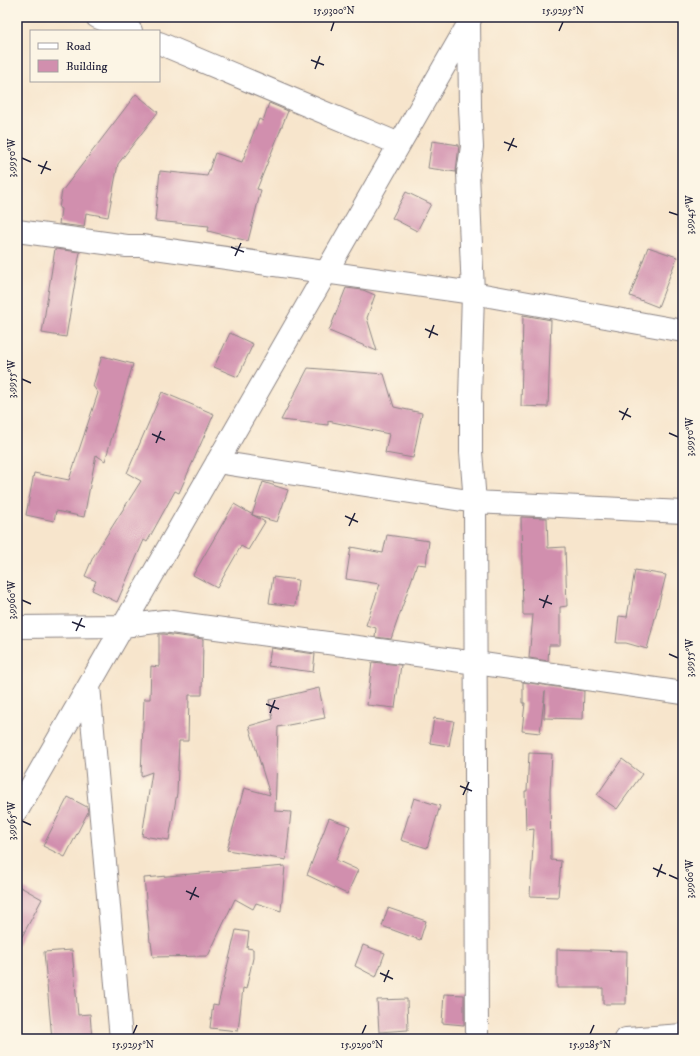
<svg xmlns="http://www.w3.org/2000/svg" width="700" height="1056" font-family="'IM FELL DW Pica',serif">
<rect width="100%" height="100%" fill="#fcf5e5"/>
<filter id="ink" filterUnits="userSpaceOnUse"><feTurbulence type="fractalNoise" baseFrequency=".025" numOctaves="2"/><feDisplacementMap in="SourceGraphic" scale="8" xChannelSelector="R" yChannelSelector="G"/><feConvolveMatrix kernelMatrix="1 2 1 2 8 2 1 2 1" color-interpolation-filters="sRGB"/></filter>
<filter id="wash" filterUnits="userSpaceOnUse"><feTurbulence type="fractalNoise" baseFrequency=".012" numOctaves="4" result="noise"/><feDisplacementMap in="SourceGraphic" scale="16" xChannelSelector="R" yChannelSelector="G"/><feGaussianBlur stdDeviation="0.9" result="paint"/><feColorMatrix in="noise" values="0 0 0 0 0 0 0 0 0 0 0 0 0 0 0 0 0 1.4 0 .05"/><feComposite in="paint" operator="in"/></filter>
<g filter="url(#wash)">
<rect width="100%" height="100%" fill="#f7e5cc"/>
<g id="blocks">
<path fill="#d18fae" d="M136,94L158,112L118,164L108,217L86,213L84,227L59,224L61,209L59,208L62,191Z
M269,103L288,111L257,189L261,190L248,241L208,231L209,226L155,221L160,171L207,176L215,153L242,162L259,119L263,121Z
M432,141L459,145L456,172L428,168Z
M406,192L431,204L417,231L392,218Z
M648,247L677,257L658,307L630,296Z
M55,249L80,252L66,337L42,333Z
M346,288L363,290L375,295L367,318L377,351L329,331Z
M523,315L551,320L548,407L521,406Z
M230,333L253,344L238,377L214,367Z
M102,356L133,364L105,461L96,455L84,517L56,511L54,521L26,515L34,473L69,480L98,393L93,386Z
M308,368L384,374L394,407L422,413L413,458L385,453L389,434L328,421V425L281,420Z
M162,392L214,414L179,493L175,491L147,542L144,540L117,602L92,590L96,581L85,576L93,557L141,481L127,473Z
M263,482L288,490L277,522L252,515Z
M234,504L265,522L248,550L241,546L217,588L193,575Z
M521,517L547,518L548,548L565,547L567,606L560,607V645H549L548,661L529,658L533,615H523Z
M387,535L429,541L426,565L417,564L391,639L375,637L376,628L366,625L380,584L346,579L351,547L383,553Z
M635,570L666,575L647,649L626,643H616L619,616L627,617Z
M273,577L298,580L295,606L269,603Z
M159,634H164L203,639L202,695H189L188,741H179L177,793L169,840L142,836L152,772L141,776L144,699H150L151,666L159,667Z
M271,648L315,654L313,672L268,666Z
M372,662L401,665L395,708L367,705Z
M523,682L584,691L583,719L544,718L545,691L540,733L522,731L525,703H523Z
M319,688L325,718L278,727L275,811L291,812L286,860L227,850L244,788L270,795L249,726L273,719L269,700Z
M434,718L454,721L449,746L430,743Z
M529,753L552,754L550,791L551,860L561,861L558,897L530,896L534,829L526,830L525,791H527Z
M622,759L642,774L617,809L597,795Z
M68,797L87,807L88,812L65,857L43,846Z
M414,798L440,806L427,848L401,840Z
M329,818L350,826L336,860L358,870L347,894L307,875Z
M285,866L281,911L256,903L253,909L235,899L208,956L153,957L151,942H150L144,878Z
M17,885L42,899L17,946Z
M388,908L426,921L420,940L382,926Z
M236,930L249,932L247,948L253,949V958L246,989L243,988L238,1031L210,1028L213,1004L218,1005Z
M363,945L385,953L376,977L355,966Z
M557,949L627,951L626,1004H603V988H557Z
M72,950L78,1015L90,1014L92,1039H52L44,952Z
M444,994L464,995V1025L442,1023Z
M407,999L408,1030L379,1032L377,1000Z"/>
</g>
</g>
<g filter="url(#ink)">
<use href="#blocks" fill-opacity="0" stroke="#8c8484" stroke-width="1"/>
<g fill="none" stroke-linecap="round" stroke-linejoin="round">
<defs>
<path id="minor" d="M97,17L131,31
M471,17L469,22L470,107L472,147L468,173L473,293L470,399L471,405V452L475,502L477,1039
M159,43L399,144
M17,231L127,246H141L473,293L683,331
M217,462L475,502L683,512
M17,627L123,626L164,621L476,663L683,693
M89,686L121,1039
M17,811L469,23
M626,1039L683,1035"/>
</defs>
<use href="#minor" stroke="#8c8484" stroke-width="24"/>
<use href="#minor" stroke="#fff" stroke-width="22"/>
</g>
</g>
<path fill="none" stroke="#22223b" stroke-width="1.5" d="M331,31L334,22M559,31L563,22M311,60L324,65M315,69L320,56M504,142L517,147M508,151L514,138M22,158L31,162M38,165L51,170M41,174L47,161M669,212L678,215M231,247L244,252M235,256L241,243M425,329L438,335M429,338L434,325M22,379L31,383M619,411L631,417M622,420L628,408M669,433L678,437M152,434L165,440M156,443L161,431M345,516L358,522M349,526L355,513M539,599L552,604M22,600L31,604M543,608L548,595M72,622L85,627M76,631L82,618M669,654L678,658M266,704L279,709M270,713L275,700M460,786L472,791M463,795L469,782M22,821L31,825M653,868L666,874M669,875L678,879M657,877L662,864M186,891L199,897M190,900L196,887M380,973L393,979M384,982L389,970M133,1034L137,1025M362,1034L366,1025M590,1034L594,1025"/>
<rect width="700" height="1056" fill="none" stroke="#fcf5e5" stroke-width="44"/>
<rect x="30" y="30" width="130" height="52" fill="#fcf5e5" stroke="#a5a1a1"/>
<rect x="38" y="43" width="20" height="6" fill="#ffffff" stroke="#a5a1a1"/>
<text x="66" y="50" font-size="12" fill="#22223b">Road</text>
<rect x="38" y="60" width="20" height="12" fill="#d18fae" stroke="#a5a1a1"/>
<text x="66" y="70" font-size="12" fill="#22223b">Building</text>
<rect x="22" y="22" width="656" height="1012" fill="none" stroke="#22223b" stroke-width="1.5"/>
<g font-size="10" text-anchor="middle" fill="#22223b">
<text x="334" y="14">15.9300°N</text>
<text x="563" y="14">15.9295°N</text>
<text transform="translate(11 158) rotate(-90)" y="4">3.9950°W</text>
<text transform="translate(689 215) rotate(-90)" y="4">3.9945°W</text>
<text transform="translate(11 379) rotate(-90)" y="4">3.9955°W</text>
<text transform="translate(689 437) rotate(-90)" y="4">3.9950°W</text>
<text transform="translate(11 600) rotate(-90)" y="4">3.9960°W</text>
<text transform="translate(689 658) rotate(-90)" y="4">3.9955°W</text>
<text transform="translate(11 821) rotate(-90)" y="4">3.9965°W</text>
<text transform="translate(689 879) rotate(-90)" y="4">3.9960°W</text>
<text x="133" y="1048">15.9295°N</text>
<text x="362" y="1048">15.9290°N</text>
<text x="590" y="1048">15.9285°N</text>
</g>
</svg>
